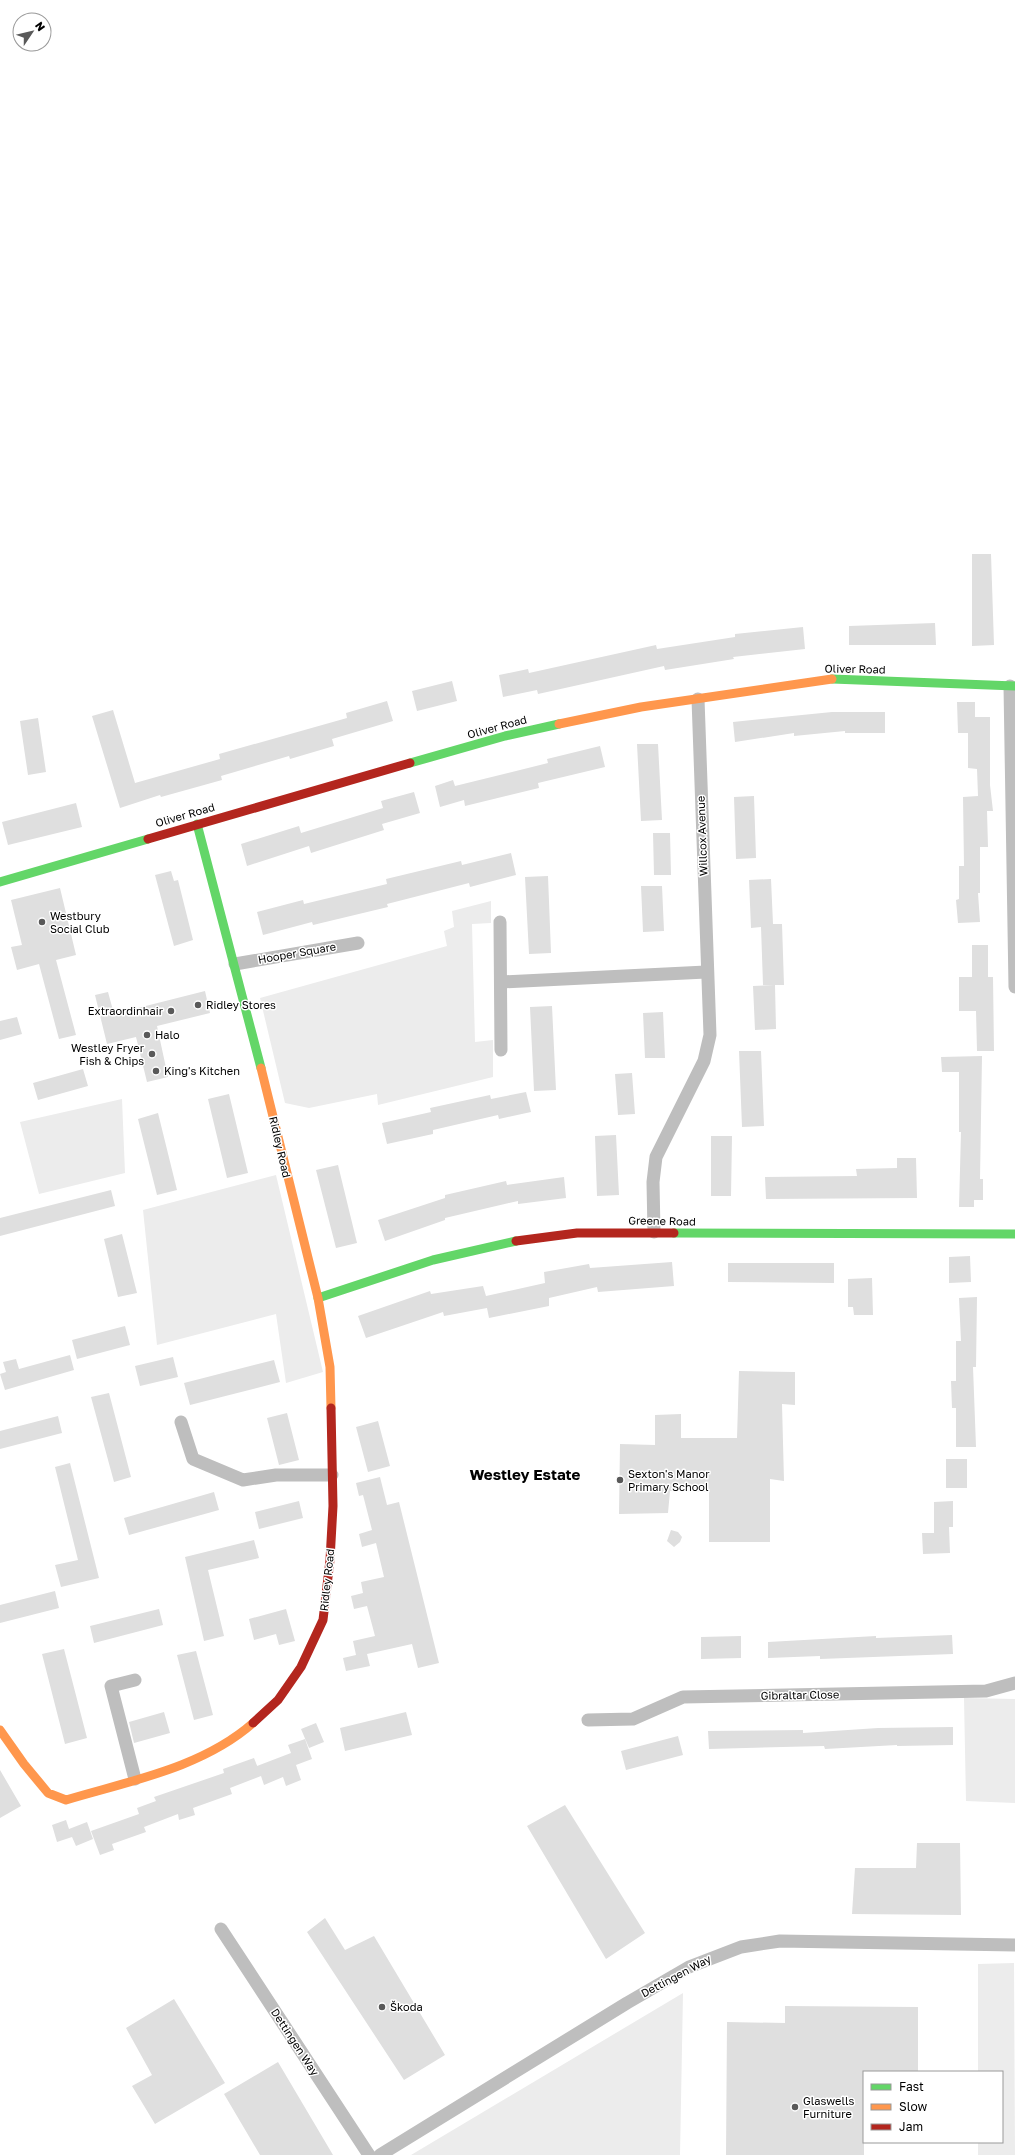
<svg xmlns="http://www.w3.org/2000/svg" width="1015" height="2155" font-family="'Golos Text',sans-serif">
<rect width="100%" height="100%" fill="#fff"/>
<path fill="#ececec" d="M491,901V923L472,924L475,1042L493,1040V1077L378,1105L377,1094L309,1108L285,1103L260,998L447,946L444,931L454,927L452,911Z
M122,1099L125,1173L39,1194L20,1122Z
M276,1175L323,1372L286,1383L276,1314L157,1345L143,1210Z
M964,1698L1015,1699V1803L966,1801Z
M1014,1963L1015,2155H978V2142H1002V2072H978V1964Z
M683,1993L680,2155H411Z"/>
<path fill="#dfdfdf" d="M972,554H991L994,645L972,646Z
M935,623L936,645H849V626Z
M803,627L805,649L733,657L734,659L665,670L664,666L538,694L537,690L503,697L499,675L528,669L529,673L656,645L657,649L735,637V634Z
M452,681L457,701L417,711L412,691Z
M387,701L393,721L332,739L334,746L290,759L289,756L221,776L222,780L161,797L160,795L120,808L92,716L113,710L135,783L220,759L219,754L347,718L346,713Z
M957,702H975V717H990V785L993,811H987L988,847H980V893H978L980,922L958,923L956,900L959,899V866H964L963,797L978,796L977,769L968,768V733H958Z
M832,712H885V733H845V731L794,736V733L735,742L733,722Z
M38,718L46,772L28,775L20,721Z
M637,744H658L662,820L641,821Z
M600,746L605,767L538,783L539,788L465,806L464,800L440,807L435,786L453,780L455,786L548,763L547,759Z
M414,792L420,813L382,824L384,830L311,853L309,846L247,866L241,844L299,826L301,833L383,808L381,801Z
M754,796L756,858L736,859L734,797Z
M76,803L82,827L8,845L2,822Z
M653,833H670L671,875H654Z
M511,853L516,875L470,887L469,883L387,904L388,907L313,925L312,922L263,935L257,912L303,900L304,904L387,884L386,879L461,861L462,865Z
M171,871L174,881L178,880L193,940L174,946L155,875Z
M548,876L551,953L529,954L525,877Z
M771,879L773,924H782L784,985H763L761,927L751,928L749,880Z
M641,886H662L664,931L643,932Z
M60,888L76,955L56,960L76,1035L59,1039L39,964L17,970L11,947L22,945L11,900Z
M972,945H988V977H993L994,1051H977L976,1011H959V977H972Z
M775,985L776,1029L755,1030L753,986Z
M205,991L210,1013L157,1026L168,1077L147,1082L136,1037L107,1044L95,995L108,992L114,1014Z
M552,1006L556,1090L534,1091L530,1007Z
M663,1012L665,1058H645L643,1013Z
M17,1017L22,1034L0,1040V1021Z
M739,1051H761L764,1126L742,1127Z
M982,1056L980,1179H983V1200H974V1207H959L961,1132H959V1072H942L941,1057Z
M83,1069L88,1086L38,1100L33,1083Z
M632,1073L635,1114L618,1115L615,1074Z
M526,1092L531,1112L499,1119L498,1115L433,1130V1134L387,1144L382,1123L431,1112L430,1108L490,1095L491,1099Z
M229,1094L248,1173L227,1178L208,1099Z
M158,1113L177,1190L157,1195L138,1119Z
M616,1135L619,1195L597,1196L595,1136Z
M711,1136H732L731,1196H711Z
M897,1158H916L917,1198L766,1199L765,1177L857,1176L856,1169L897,1168Z
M338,1165L357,1243L336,1248L316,1170Z
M564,1177L566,1198L518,1204V1201L445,1218V1220L385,1241L378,1220L445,1198V1195L506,1181L507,1185Z
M111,1190L115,1206L0,1236V1218Z
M122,1234L137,1293L118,1297L104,1239Z
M970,1256L971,1282L949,1283V1257Z
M672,1262L674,1286L598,1292L597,1287L549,1298V1306L489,1318L487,1308L444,1316L443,1312L366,1338L358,1316L430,1291L431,1294L483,1286L486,1296L545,1283L544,1272L589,1264L590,1268Z
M728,1263H834V1283L728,1282Z
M872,1278L873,1315H854L853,1307H848V1279Z
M977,1297L976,1367H973L976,1447H956V1408H952L951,1381H956V1341H961L959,1298Z
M125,1326L130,1345L77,1359L72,1340Z
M70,1355L74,1370L5,1390L0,1374L6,1372L3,1362L16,1359L19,1369Z
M173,1357L178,1377L140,1386L135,1366Z
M274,1360L280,1382L190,1405L184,1383Z
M739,1371L795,1372V1405L782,1404L784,1481L770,1479V1542H709V1492L670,1491L668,1513L619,1514L620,1444L655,1445V1415L681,1414V1438H737Z
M109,1393L131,1477L114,1482L91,1397Z
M287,1413L299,1460L279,1465L267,1418Z
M58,1416L62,1433L0,1449V1431Z
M378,1421L390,1466L368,1472L356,1427Z
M946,1459H967V1488H946Z
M70,1463L99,1578L61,1587L55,1565L78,1560L55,1467Z
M380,1477L387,1505L399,1502L439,1663L418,1668L412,1644L367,1654L370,1666L346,1671L343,1658L356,1655L353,1641L375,1636L367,1606L354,1609L351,1596L363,1593L361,1582L384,1577L376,1543L362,1547L359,1534L372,1530L363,1495L359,1496L356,1483Z
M214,1492L219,1510L129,1535L124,1518Z
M299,1501L303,1518L259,1529L255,1512Z
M953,1501V1527H949L950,1553L923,1554L922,1533H934V1502Z
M671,1530L678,1532L682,1537L680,1542L674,1547L667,1541Z
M254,1540L259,1558L208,1570L224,1636L204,1641L185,1557Z
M55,1591L59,1608L0,1623V1605Z
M159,1609L163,1625L94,1643L90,1626Z
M286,1609L295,1641L279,1645L276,1634L254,1640L249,1619Z
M952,1635L953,1654L820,1659V1656L768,1658V1642L876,1636V1638Z
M741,1636V1658L701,1659V1637Z
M64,1649L87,1738L65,1744L42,1654Z
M196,1651L213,1715L194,1720L177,1655Z
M164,1712L170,1733L134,1743L129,1722Z
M406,1712L412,1735L345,1751L340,1728Z
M316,1723L324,1742L309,1748L301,1729Z
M953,1727V1745L897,1746V1745L825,1749L824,1746L709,1749L708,1731L803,1730V1733L878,1728Z
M678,1736L683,1755L626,1770L621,1751Z
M305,1739L312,1759L296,1765L301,1780L286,1786L283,1777L264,1785L261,1776L230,1788L232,1794L193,1808L195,1815L179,1820L178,1814L144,1827L146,1832L112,1844L114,1850L100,1855L91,1831L139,1814L137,1808L156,1801L154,1797L224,1773L223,1769L254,1758L258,1768L257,1766L291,1753L288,1745Z
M0,1770L21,1806L0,1818Z
M565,1805L645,1933L606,1959L527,1826Z
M66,1820L69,1829L87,1822L93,1839L76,1846L72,1837L57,1842L52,1825Z
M917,1843H960L961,1915L852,1914L855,1868H916Z
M325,1918L345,1950L374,1936L445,2055L404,2080L307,1932Z
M174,1999L225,2083L155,2124L132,2086L152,2075L126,2028Z
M785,2006L918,2007V2072H864V2155H726L727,2022L785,2023Z
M278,2062L333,2155H260L224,2094Z"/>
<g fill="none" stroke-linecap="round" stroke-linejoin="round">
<path stroke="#bebebe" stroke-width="13" d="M1010,686L1015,987
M500,922L501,1050
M235,964L358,943
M502,982L706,972
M654,1232L653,1182L656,1157L704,1061L710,1035L698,699
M181,1422L193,1459L243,1480L276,1475H332
M135,1680L111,1686L135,1779
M588,1720L633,1719L683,1697L986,1691L1015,1683
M221,1929L369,2155
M380,2155L627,2003L689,1967L741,1947L780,1941L1015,1945"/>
<path stroke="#63d668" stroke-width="9" d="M832,679L1015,686
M410,763L505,736L559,724
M197,824L261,1068
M0,882L148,839
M674,1233L1015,1234
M318,1298L433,1260L516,1241"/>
<path stroke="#ff974d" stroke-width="9" d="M559,724L641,707L832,679
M261,1068L318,1298L330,1367L331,1408
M0,1730L24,1764L48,1793L66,1800C129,1781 202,1768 253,1723"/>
<path stroke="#b3261e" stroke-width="9" d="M148,839L410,763
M516,1241L577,1233H674
M253,1723L278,1700L301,1667L323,1620L330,1560L333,1506L331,1408"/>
</g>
<g fill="#595959" stroke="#fff" stroke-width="1.5">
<circle cx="42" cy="922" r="4"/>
<circle cx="198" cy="1005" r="4"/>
<circle cx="171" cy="1011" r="4"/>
<circle cx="147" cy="1035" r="4"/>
<circle cx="152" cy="1054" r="4"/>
<circle cx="156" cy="1071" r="4"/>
<circle cx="620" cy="1480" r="4"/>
<circle cx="382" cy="2007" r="4"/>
<circle cx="795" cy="2107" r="4"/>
</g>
<g text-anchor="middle" stroke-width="3" stroke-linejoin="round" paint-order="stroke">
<g font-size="11" fill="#000" stroke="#fff">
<text transform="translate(855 669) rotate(1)" y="4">Oliver Road</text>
<text transform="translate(497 727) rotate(-15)" y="4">Oliver Road</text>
<text transform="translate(185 815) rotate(-16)" y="4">Oliver Road</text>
<text transform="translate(702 836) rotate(-92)" y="4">Willcox Avenue</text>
<text transform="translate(297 953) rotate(-10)" y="4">Hooper Square</text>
<text transform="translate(280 1147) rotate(77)" y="4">Ridley Road</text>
<text transform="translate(662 1221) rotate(1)" y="4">Greene Road</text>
<text transform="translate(327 1580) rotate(-84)" y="4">Ridley Road</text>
<text transform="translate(800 1695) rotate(-1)" y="4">Gibraltar Close</text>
<text transform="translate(676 1976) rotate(-28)" y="4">Dettingen Way</text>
<text transform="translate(295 2042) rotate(57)" y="4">Dettingen Way</text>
</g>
<g font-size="11" fill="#000" stroke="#fff" text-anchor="start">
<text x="50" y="920">Westbury<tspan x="50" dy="13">Social Club</tspan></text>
<text x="206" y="1009">Ridley Stores</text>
<text x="163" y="1015" text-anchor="end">Extraordinhair</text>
<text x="155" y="1039">Halo</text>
<text x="144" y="1052" text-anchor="end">Westley Fryer<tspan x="144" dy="13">Fish &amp; Chips</tspan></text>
<text x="164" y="1075">King's Kitchen</text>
<text x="628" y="1478">Sexton's Manor<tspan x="628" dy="13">Primary School</tspan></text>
<text x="390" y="2011">Škoda</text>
<text x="803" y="2105">Glaswells<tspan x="803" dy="13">Furniture</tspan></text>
</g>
<g font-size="15" font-weight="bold" fill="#000" stroke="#fff">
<text x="525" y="1480">Westley Estate</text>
</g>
</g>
<rect x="863" y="2071" width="140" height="72" fill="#ffffff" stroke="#999999"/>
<rect x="871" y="2084" width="20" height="6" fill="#63d668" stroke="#999999"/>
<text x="899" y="2091" font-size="12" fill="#000000">Fast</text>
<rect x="871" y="2104" width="20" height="6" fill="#ff974d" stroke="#999999"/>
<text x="899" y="2111" font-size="12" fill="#000000">Slow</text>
<rect x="871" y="2124" width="20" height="6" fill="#b3261e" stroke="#999999"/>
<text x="899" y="2131" font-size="12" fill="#000000">Jam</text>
<g transform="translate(32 32) rotate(55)"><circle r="19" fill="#ffffff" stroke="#999999"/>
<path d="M0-3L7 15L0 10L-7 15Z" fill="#595959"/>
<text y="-6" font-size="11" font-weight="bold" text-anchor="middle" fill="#000000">N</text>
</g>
</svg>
